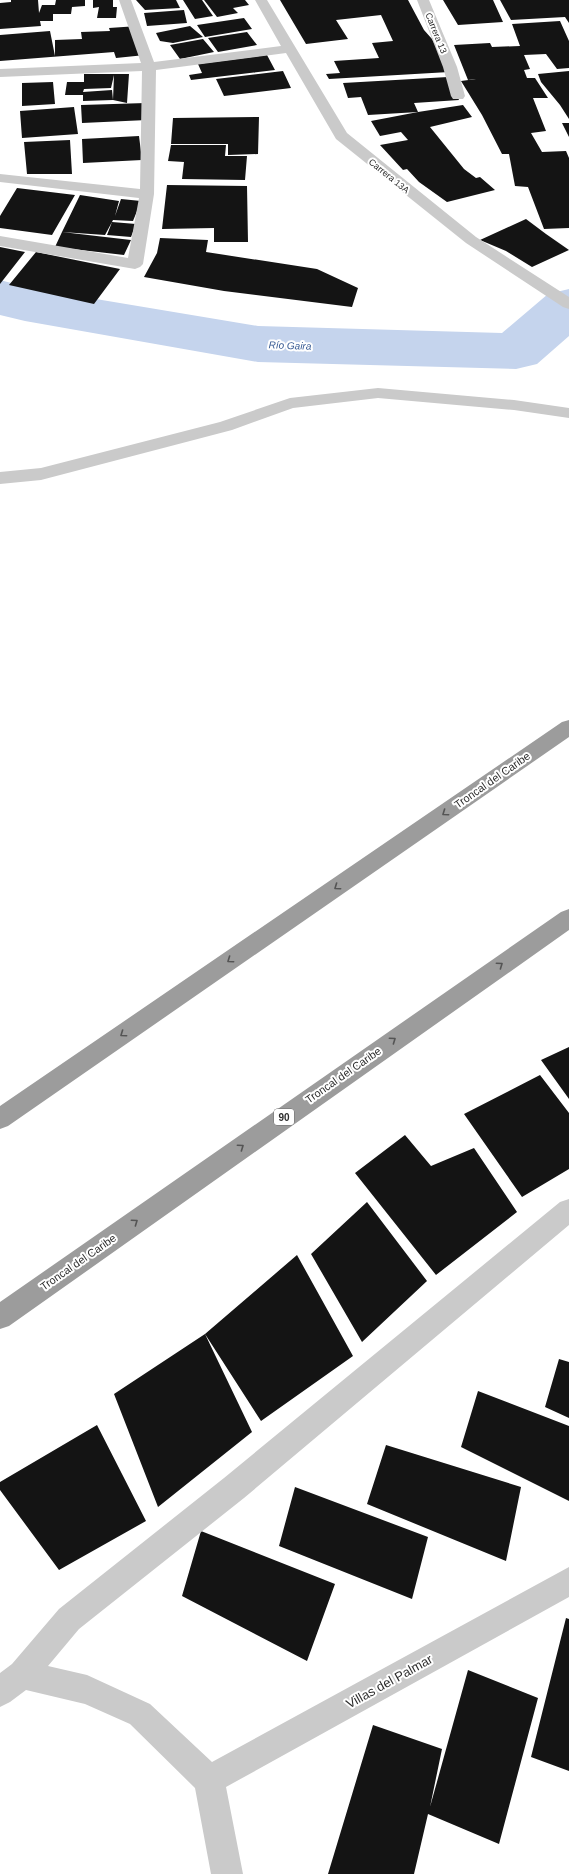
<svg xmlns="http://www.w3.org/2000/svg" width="569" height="1874" font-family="Arial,sans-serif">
<rect width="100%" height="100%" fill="#fff"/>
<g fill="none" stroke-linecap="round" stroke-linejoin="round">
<path fill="#c5d4ed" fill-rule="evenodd" d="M0,280L30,288L258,326L502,333L548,294L569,289V336L537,364L516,369L258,362L25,321L0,315Z"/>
</g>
<path fill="#141414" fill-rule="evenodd" d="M11,0H38L39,13L42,5H55L56,0H85V6L72,7L71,14H53V21H40L41,26L0,29V3L11,2Z
M93,0H113V7H117L116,18H97L99,7L93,8Z
M136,0H176L180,8L145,10Z
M183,0H202L213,16L195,19Z
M204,0H245L249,5L233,8L238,13L217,17Z
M280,0H408L424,30L432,39L449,72L329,79L326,74L340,73L334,61L379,58L372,43L393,41L381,15L336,20L348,39L306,44Z
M443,0H493L503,22L458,25Z
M500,0H569V23L565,17L511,20Z
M184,10L187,23L147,26L144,13Z
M244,18L252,29L205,37L197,25Z
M560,21L569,41V68L557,69L546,54L524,55L530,69L524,70L527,78H535L548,98H533L546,131L531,133L542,152L566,151L569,158V228L544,229L528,187L515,186L509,154H502L482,115L461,81L476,79L468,80L454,45L490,43L492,47L520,46L512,24Z
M138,26L145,55L116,58L114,52L0,61V35L50,31L55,56V40L82,39L81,32L110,31L109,28Z
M190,26L203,37L173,43L160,41L156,33Z
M247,32L257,45L218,52L208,38Z
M203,39L214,52L180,59L170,45Z
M267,55L275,70L191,80L189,75L202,73L198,64Z
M283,71L291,88L224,96L216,79Z
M569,71V119L560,105L541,82L538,74Z
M84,74H129L127,103L113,100L83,101V95H65L67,82H84ZM114,75L113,100L112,90L83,92L84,89L111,88Z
M448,77L459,100L414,103L418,112L463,105L472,117L430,127L464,169L476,178L480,177L495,190L447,202L419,182L407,169L403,170L380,145L408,140L401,132L380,136L371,121L418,112L368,115L361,97L348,98L343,83Z
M53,82L55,104L22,106V83Z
M146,103L147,120L82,123L81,105Z
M74,107L78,134L22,138L20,111Z
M259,117L258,154L228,155V144H171L173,118Z
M562,123H569V137Z
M139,136L142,160L83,163L82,139Z
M70,140L72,174H27L24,142Z
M171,145H226L225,156H247L245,180L182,179L184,162L168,161Z
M167,185L247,186L248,242H214V228L162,229Z
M17,188L75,195L52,235L0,228V216Z
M80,195L119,201L115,216L121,199L141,201L133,221L113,220L112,222L136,224L131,237L107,235L112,222L105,235L62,232Z
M526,219L546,234L569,250L532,267L506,251L480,240Z
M62,232L131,240L124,255L55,247Z
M160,238L208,240L206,252L317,269L358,288L352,307L224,291L144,277L157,253Z
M0,247L25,252L0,284Z
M36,252L120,269L94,304L9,285Z
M569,1047V1099L541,1060Z
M540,1075L569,1113V1169L522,1197L464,1114Z
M405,1135L431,1166L474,1148L517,1212L436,1275L355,1173Z
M367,1202L427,1281L362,1342L311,1254Z
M297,1255L353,1356L261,1421L205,1334Z
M205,1334L252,1432L158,1507L114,1394Z
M559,1359L569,1362V1418L545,1407Z
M478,1391L569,1426V1501L461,1447Z
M97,1425L146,1521L59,1570L0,1490V1482Z
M386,1445L521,1487L506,1561L367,1504Z
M295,1487L428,1537L412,1599L279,1546Z
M201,1531L335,1584L307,1661L182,1596Z
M566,1618L569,1619V1771L531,1757Z
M468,1670L538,1698L499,1844L428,1814L414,1874H328L373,1725L442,1749L430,1807Z"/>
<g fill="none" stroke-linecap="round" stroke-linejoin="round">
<path fill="#cacaca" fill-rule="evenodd" d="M378,388L514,400L569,408V418L514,410L378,398L293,408L232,430L41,480L0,484V472L41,468L220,422L290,398Z
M569,1199V1225L244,1498L79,1629L48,1666L87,1675L150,1704L212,1762L569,1567V1597L226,1787L243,1874H211L195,1788L130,1724L85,1704L26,1690L10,1702L0,1707V1673L12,1664L59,1609L224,1478L560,1202Z"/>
<path fill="#cacaca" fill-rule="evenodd" d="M119,0H131L154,62L281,46L255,0H267L347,133L476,237L569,297V309L563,307L466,243L336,139L286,53L156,70L154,194L143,264L140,267L135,269L0,246V236L128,258L139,198L0,182V174L140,189L142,71L0,77V69L141,63Z
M417,0H429L457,67L465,96L463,99H453L451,96L443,67Z"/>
<path fill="#9c9c9c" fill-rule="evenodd" d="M569,720V737L8,1126L0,1129V1106L562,722Z
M569,909V930L9,1326L0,1329V1302L561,912Z"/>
</g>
<defs><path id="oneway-chevron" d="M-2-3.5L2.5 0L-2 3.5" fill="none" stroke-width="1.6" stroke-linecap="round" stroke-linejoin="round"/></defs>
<g stroke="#545454">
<use href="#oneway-chevron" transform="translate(445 813) rotate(145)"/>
<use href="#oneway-chevron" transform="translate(337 887) rotate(145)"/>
<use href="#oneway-chevron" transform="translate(230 960) rotate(145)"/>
<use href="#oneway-chevron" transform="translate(500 965) rotate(-35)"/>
<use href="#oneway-chevron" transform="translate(123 1034) rotate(145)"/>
<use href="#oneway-chevron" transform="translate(393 1040) rotate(-35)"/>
<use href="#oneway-chevron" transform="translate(241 1147) rotate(-35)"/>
<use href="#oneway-chevron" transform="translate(135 1222) rotate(-35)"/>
</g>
<g text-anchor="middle" stroke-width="4" stroke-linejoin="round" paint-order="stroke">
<g font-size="9" fill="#2d2d2d" stroke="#fff">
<text transform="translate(436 33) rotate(68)" y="3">Carrera 13</text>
<text transform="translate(389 176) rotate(39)" y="3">Carrera 13A</text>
</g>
<g font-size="10" font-style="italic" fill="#375a93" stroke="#fff">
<text transform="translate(290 345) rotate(2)" y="4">Río Gaira</text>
</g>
<rect fill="#fff" stroke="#6c6c6c" stroke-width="1" x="274" y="1109" width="20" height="16" rx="3"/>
<g font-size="10" font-weight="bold" fill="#2d2d2d">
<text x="284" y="1121">90</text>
</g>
<g font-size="11" fill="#2d2d2d" stroke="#fff">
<text transform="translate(492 780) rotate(-35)" y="4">Troncal del Caribe</text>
<text transform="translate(343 1075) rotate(-35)" y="4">Troncal del Caribe</text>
<text transform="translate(78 1262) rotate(-35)" y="4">Troncal del Caribe</text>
</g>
<g font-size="13" fill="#2d2d2d" stroke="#fff">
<text transform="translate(389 1681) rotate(-29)" y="5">Villas del Palmar</text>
</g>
</g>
</svg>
